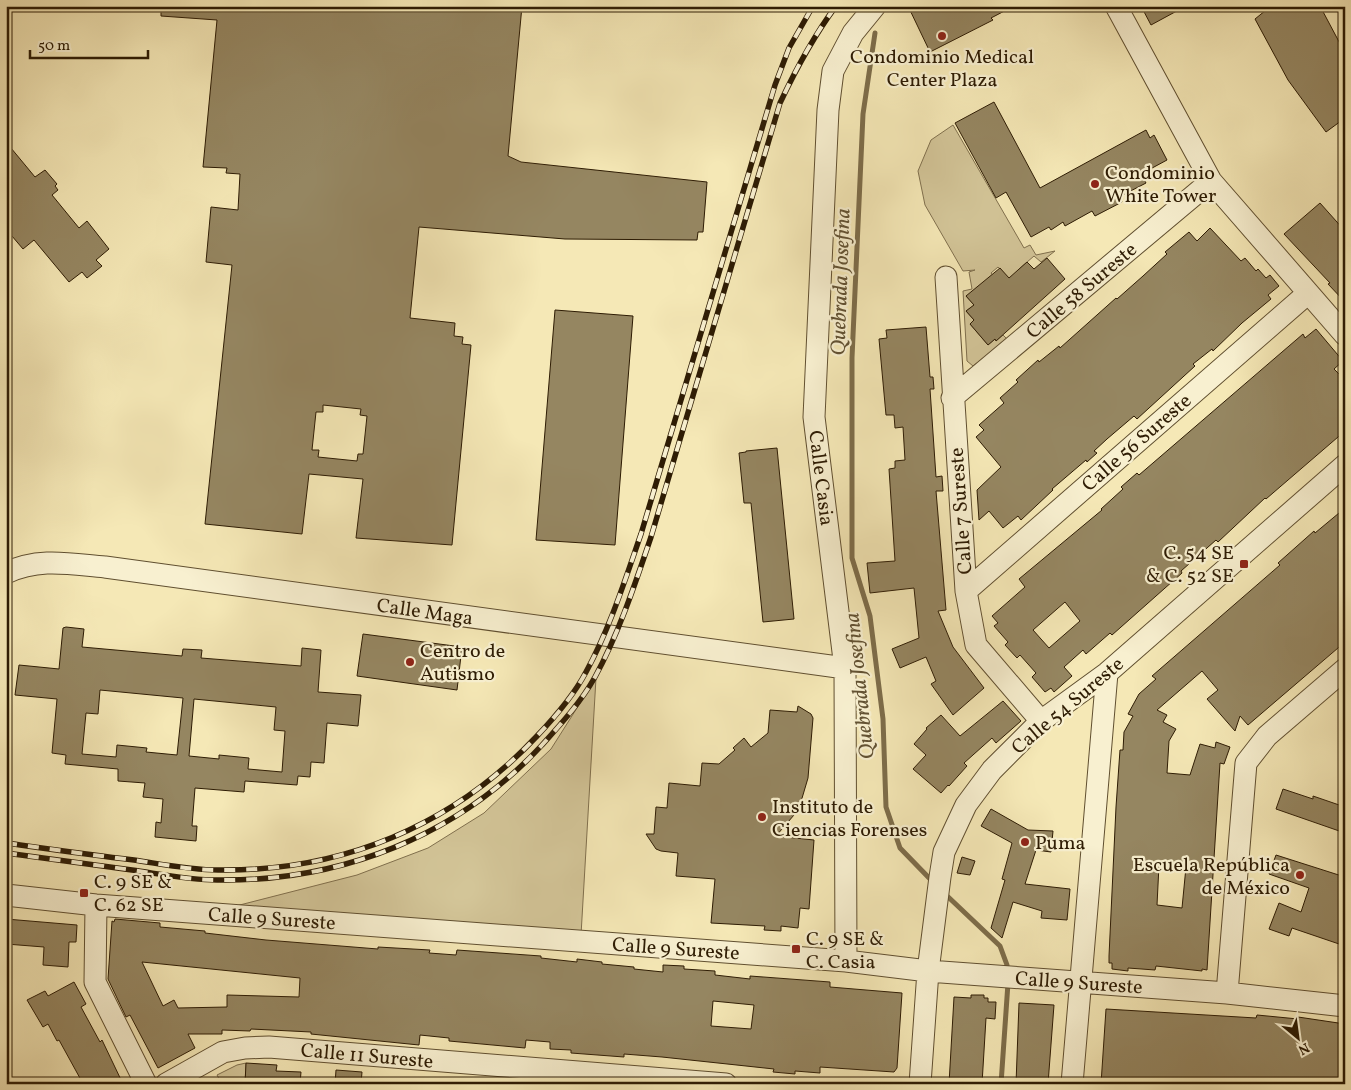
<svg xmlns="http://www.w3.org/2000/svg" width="1351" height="1090" font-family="Vollkorn,serif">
<rect width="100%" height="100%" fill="#f5e8b6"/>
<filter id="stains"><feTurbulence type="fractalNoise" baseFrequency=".004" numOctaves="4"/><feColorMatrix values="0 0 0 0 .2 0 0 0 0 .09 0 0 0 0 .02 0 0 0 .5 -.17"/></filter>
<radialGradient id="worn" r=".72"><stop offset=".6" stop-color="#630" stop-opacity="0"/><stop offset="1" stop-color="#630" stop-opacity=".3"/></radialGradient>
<path fill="#d3c598" stroke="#80704e" d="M953,125L1024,248L1030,245L1036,255L1055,251L1041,262L1034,256L1019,269L1015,285L998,267L991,273L1001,285L966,296L974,305L966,311L974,320L970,324L988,345L995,339L996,341L1003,335L1008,340L973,366L967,361L963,291L972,289L969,272L975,270L963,271L925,205L918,171L931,140Z
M596,678L581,935L228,908L357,875L428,848L484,813L551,749Z
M246,1063L245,1084H222L217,1075L237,1065Z"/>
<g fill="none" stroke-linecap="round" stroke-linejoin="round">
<path stroke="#7d6d4a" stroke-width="5" d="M875,33L863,114L852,358V558L870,616L883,719L886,807L900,848L933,882
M944,893L1000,946L1007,965V972
M1001,1084L1008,983"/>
</g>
<path fill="#958661" stroke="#2e1c04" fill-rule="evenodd" d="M161,6H522L508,156L521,162L707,182L703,232H698L697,240L565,239L419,227L410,318L455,323L454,336L463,337L462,344L471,345L452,545L356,538L363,479L309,474L302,534L205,524L232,265L206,262L211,207L238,210L240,174L226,173L227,168L203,167L217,20L161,16ZM323,405L361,409L360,415L367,416L363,454H358L357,461L318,457L319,450H312L316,412H323Z
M908,6H1014L991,18L993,20L930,52Z
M1141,6H1186L1151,25Z
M1271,6H1320L1345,53V118L1326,132L1288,80L1255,19Z
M994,102L1040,188L1146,130L1150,138L1154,135L1167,160L1141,174L1146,183L1119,197L1122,202L1095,216L1092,211L1065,226L1063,222L1051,230L1049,227L1031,237L1006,192L996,198L955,123Z
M6,142L35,177L45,170L57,184L55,186L58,190L52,195L79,228L87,221L109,249L96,260L102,266L87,278L82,272L69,282L34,240L23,249L6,229V218L12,213L6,207Z
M1320,203L1345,231V302L1328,284L1330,283L1284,234Z
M1210,228L1241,261L1245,258L1256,271L1258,269L1266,278L1270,275L1279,286L1268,295L1271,299L1242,323L1213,351L1212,349L1193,364L1195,366L1137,419L1134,416L1107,439L1094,451L1097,453L1087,462L1086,460L1052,489L1053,490L1021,520L1018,516L1003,528L989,511L979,520L977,490L1001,467L976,437L984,430L979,425L1004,403L1000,398L1018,382L1016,380L1038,360L1039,362L1059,346L1060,348L1116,298L1117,299L1143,276L1167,254L1165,252L1189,232L1197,241Z
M1047,258L1065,279L996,341L995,339L988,345L970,324L974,320L966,311L974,305L966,296L1000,268L1009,278L1027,262L1034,269Z
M555,310L633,316L615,545L536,540Z
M926,327L930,377H933L934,389H930L936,477L942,476L943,491H936L946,610L938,611L953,647L984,688L953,715L931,684L936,681L926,657L900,668L892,649L919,638L914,588L870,593L867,563L895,561L889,469L895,468V461L905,460L903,427L895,428L894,415H886L879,339L887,338L886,330Z
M1316,329L1343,361L1334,369L1345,380V431L1266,499L1265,498L1218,542L1216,540L1181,571L1182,573L1112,635L1110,633L1086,654L1083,650L1064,667L1072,676L1054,692L1051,688L1045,692L1032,677L1036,673L1020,655L1017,658L1005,645L1008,642L994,626L998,623L992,616L1025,587L1019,579L1102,510L1101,509L1123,489L1121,487L1137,473L1139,475L1303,334L1305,338ZM1065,602L1080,621L1049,648L1033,630Z
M777,448L794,619L763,622L751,503H744L739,453L746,452V451Z
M1345,508V642L1248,725L1240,716L1235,731L1207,699L1218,690L1202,671L1157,710L1167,715L1163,722L1176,729L1169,741L1167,773L1190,775L1200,744L1215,748L1216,742L1230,747L1224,764L1220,763L1207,970L1202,969V971L1156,966L1155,970L1128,968V971L1112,969V963H1109V956L1116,807L1120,750H1123L1124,732L1133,716L1128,714L1139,694L1156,679L1152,676L1280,565L1278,563L1314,531L1315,533ZM1159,865L1186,867L1182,908L1157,905Z
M66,627L84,629L82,647L182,656L183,649L202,650L201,658L301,666L302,648L321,650L318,692L361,695L358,726L327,723L324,763L311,762L310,777L298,776L297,785L245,781L244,792L195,788L192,826H197L196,841L155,837L156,822L161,823L163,799L143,797L145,783L118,781V769L65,764L66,755L52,753L57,699L15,695L19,665L59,669L63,628ZM100,690L183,698L177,755L146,752L147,748L117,745L116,757L82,754L86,713L98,714ZM194,699L276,707L274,730L285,731L282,772L248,769L249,758L219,755V759L189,756Z
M363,634L462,647L457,690L357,676Z
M1003,701L1021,721L996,743L992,738L964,763L967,766L949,786L948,785L941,793L913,769L926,755L914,744L927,729L926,728L941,715L960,736Z
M798,706L811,714L813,718L808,778L800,805L794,815L776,836L814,840L809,909L800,908L798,928L781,926V931L764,930L765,926L711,923L715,879L676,876L678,853L661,851L656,849L646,834H654L656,807L667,808L669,783L700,786L702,763L719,764L735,750L733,748L744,738L751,747L768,733L770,710L797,712Z
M1283,789L1313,799V796L1345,807V833L1276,809Z
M991,809L1028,830L1053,831L1051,852L1036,850L1025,884L1070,889L1067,920L1041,918L1042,911L1013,902L1002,938L991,928L1005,880L1002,879L1012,843L981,826Z
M1276,855L1345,877V946L1292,928L1289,936L1269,929L1279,903L1301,912L1309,888L1269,874Z
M962,857L975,861L970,875L957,873Z
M6,919L77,925L76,942H69L68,967L43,965L44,947L6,944Z
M115,919L160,923V927L205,931V933L266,940L378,949V947L430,950L429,953L456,955L457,950L541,956V958L577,962V959L602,962V964L634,967V969L663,972V965L684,966V969L715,971V975L750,979V976L830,982V987L902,993L897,1068L894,1072L820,1067V1073L795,1071V1074L773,1072L774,1069L662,1057L624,1054V1057L571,1053V1050L550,1049V1042L526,1040L525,1048L449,1041V1038L420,1035L419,1045L311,1034V1032L251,1029L250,1031L222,1030V1034H188L195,1048L158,1068L130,1015L126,1017L108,979L112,921L114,922ZM142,962L300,978L299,997L227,995V1007L178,1008L174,1000L163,1006ZM713,1001L754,1005L751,1029L711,1026Z
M74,982L86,1004L81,1007L100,1042L102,1040L123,1084H85L83,1079L81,1080L59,1040L57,1041L48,1024L43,1027L27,1000L45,991L48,996Z
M971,995H984V998H988V1002H996L995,1019L986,1018L982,1084H949L954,997L971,998Z
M1019,1003L1054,1005L1048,1084H1016Z
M1106,1009L1256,1018L1257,1015L1298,1019V1017L1345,1024V1084H1101Z
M246,1063L277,1065L276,1071L301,1072L300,1084H245Z
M336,1070L362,1072L361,1084H335Z"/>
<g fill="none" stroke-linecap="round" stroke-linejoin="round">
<defs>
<path id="minor" d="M1116,6L1211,181L1345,335
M946,277L966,591L976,645L1041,721
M952,398L1211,181
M6,573C39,557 70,564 105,567L845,668
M966,591L1307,294
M6,895L96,905L846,961L928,971L1227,993L1345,1006
M96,905L95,982L146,1084
M846,961L845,668L814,417L828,110L833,71L853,33L875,6
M1227,993L1246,763L1267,736L1345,669
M166,1084L223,1052L245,1048L269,1047L726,1084
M920,1084L928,971L940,877L944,852L966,805L992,770L1041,721L1107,673L1345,465
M1072,1084L1107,673"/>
</defs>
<use href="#minor" stroke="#604f30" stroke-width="23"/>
<use href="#minor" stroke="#f8f0d0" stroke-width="21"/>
<defs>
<path id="rail" d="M6,843C49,849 91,855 134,860C161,864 190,870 218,870C341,872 453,826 537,736C555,717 574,695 586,672C610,628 625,580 641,534L775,85L789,48L813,6
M6,853C48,859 90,864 132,870C160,874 189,880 217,880C341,882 458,836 542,745C561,724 581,702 595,677C619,633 635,584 651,537L780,103C796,69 813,37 836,6"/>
</defs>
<use href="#rail" stroke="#2e1c04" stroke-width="5.5"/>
<use href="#rail" stroke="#f8f0d0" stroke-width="4" stroke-dasharray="11" stroke-linecap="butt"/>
</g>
<g fill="#8f2418" stroke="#f8f0d0" stroke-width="2">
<circle cx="942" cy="36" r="5"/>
<circle cx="1095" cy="184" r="5"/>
<rect x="1239" y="559" width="10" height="10" rx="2.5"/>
<circle cx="410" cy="662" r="5"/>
<circle cx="762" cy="817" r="5"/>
<circle cx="1025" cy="842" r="5"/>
<circle cx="1300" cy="875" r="5"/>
<rect x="79" y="888" width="10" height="10" rx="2.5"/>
<rect x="791" y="944" width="10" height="10" rx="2.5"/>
</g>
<g text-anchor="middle" stroke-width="4.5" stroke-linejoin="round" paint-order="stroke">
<g font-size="20" fill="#2e1c04" stroke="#f8f0d0" text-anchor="start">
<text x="942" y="63" text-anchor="middle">Condominio Medical<tspan x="942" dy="23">Center Plaza</tspan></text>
<text x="1105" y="179">Condominio<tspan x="1105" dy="23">White Tower</tspan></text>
<text x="1234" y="559" text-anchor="end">C. 54 SE<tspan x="1234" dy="23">&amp; C. 52 SE</tspan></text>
<text x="420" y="657">Centro de<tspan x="420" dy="23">Autismo</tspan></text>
<text x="772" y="813">Instituto de<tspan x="772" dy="23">Ciencias Forenses</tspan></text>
<text x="1035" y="849">Puma</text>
<text x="1290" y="871" text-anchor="end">Escuela República<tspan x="1290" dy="23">de México</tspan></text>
<text x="94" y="888">C. 9 SE &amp;<tspan x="94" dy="23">C. 62 SE</tspan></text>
<text x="806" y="945">C. 9 SE &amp;<tspan x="806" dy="23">C. Casia</tspan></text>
</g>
<g font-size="20" fill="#2e1c04" stroke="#f8f0d0">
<text transform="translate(1081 290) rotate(-40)" y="7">Calle 58 Sureste</text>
<text transform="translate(1136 442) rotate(-41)" y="7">Calle 56 Sureste</text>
<text transform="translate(822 478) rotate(83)" y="7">Calle Casia</text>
<text transform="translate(960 511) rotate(-94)" y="7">Calle 7 Sureste</text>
<text transform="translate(425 611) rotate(8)" y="7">Calle Maga</text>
<text transform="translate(1067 705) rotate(-40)" y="7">Calle 54 Sureste</text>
<text transform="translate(272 918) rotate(4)" y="7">Calle 9 Sureste</text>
<text transform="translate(676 948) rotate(4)" y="7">Calle 9 Sureste</text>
<text transform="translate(1079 982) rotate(4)" y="7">Calle 9 Sureste</text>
<text transform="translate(367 1055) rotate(5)" y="7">Calle 11 Sureste</text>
</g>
<g font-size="21" font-style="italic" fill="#625233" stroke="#f8f0d0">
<text transform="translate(840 282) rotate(-88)" y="7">Quebrada Josefina</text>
<text transform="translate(859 686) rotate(-96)" y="7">Quebrada Josefina</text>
</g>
</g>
<rect width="1351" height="1090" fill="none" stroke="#f5e8b6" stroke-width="25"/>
<rect x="8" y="8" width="1336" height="1075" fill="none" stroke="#2e1c04" stroke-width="2.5"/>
<rect x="12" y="12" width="1326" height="1065" fill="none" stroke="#2e1c04"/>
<g transform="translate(1298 1038) rotate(151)" stroke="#f8f0d0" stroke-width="4" paint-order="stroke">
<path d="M0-4L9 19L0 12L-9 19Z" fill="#2e1c04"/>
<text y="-8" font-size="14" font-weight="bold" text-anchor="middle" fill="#2e1c04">N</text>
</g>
<path d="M30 50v8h118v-8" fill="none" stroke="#2e1c04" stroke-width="2.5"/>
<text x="38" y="50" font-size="15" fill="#2e1c04" stroke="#f8f0d0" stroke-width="4" paint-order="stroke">50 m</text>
<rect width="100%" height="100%" filter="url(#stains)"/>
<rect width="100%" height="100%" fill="url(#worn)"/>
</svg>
